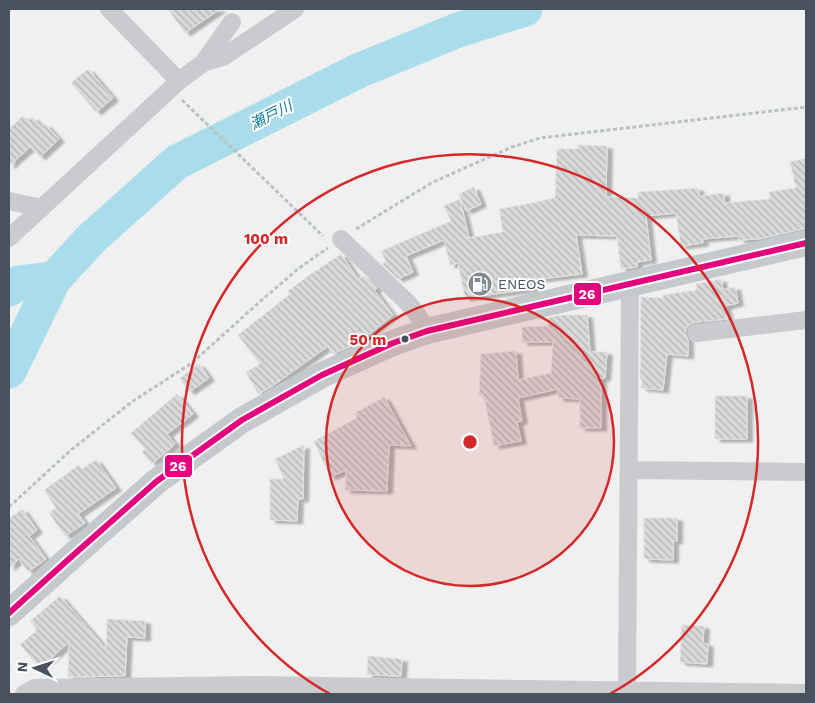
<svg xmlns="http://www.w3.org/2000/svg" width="815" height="703" font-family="'Work Sans','Noto Sans JP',sans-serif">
<defs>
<pattern id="building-back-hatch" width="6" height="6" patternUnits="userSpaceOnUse" patternTransform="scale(1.25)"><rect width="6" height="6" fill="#d9d9da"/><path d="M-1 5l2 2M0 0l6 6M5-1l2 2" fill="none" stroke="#b2b3b4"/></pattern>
<filter id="shadow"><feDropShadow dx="5.5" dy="3" stdDeviation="1" flood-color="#0004"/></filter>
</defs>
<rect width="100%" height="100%" fill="#f0f0f0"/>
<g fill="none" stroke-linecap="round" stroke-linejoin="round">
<path stroke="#aaddec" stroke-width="35" d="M9,289L19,283L54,279
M9,371L54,279L92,238L177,162L358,71L458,30L525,9"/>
</g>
<path fill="url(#building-back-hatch)" stroke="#e1e2e3" filter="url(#shadow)" d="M168,9H220L185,33Z
M88,69L113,98L96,112L71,83Z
M23,116L28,121L32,117L42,127L45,124L59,139L40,157L30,147L9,166V129Z
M578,145L607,146L606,197L638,198V192L698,188L699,196L724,193V203L770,199L769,192L796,188L790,162L806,158V228L759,239L739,240V236L702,239L703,243L681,246L676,213L646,216L651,260L637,262V267L621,269L617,236L576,235L582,274L532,280V289L465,298L458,263L450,265L444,240L406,256L413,272L398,279L382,264L386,262L381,251L451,221L444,206L460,199L469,238L503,232L499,209L522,205L555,198L557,149H578Z
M474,187L481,204L466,211L459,194Z
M341,254L358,279L364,276L377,288L374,290L393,315L364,338L349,347L332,354L328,346L271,387L258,394L246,372L260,364L238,335L290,294L288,291L308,276Z
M721,279L723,290L735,287L738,303L725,306L728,319L695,322L689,325L686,329L685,334L688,340V356L667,354L663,390L641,388L642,379H640L641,297L663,298V295L697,290L696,284Z
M560,315H587L590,352H607L605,378H601V428H580V399L558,398V389L518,398L522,421L517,422L521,441L494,446L484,396H479L481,354L516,351L518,380L551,373L553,342H522V327L548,326V318Z
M199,364L209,378L189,392L180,378Z
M177,394L193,414L167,434L175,444L152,464L142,452L145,449L131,433Z
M715,396H747V439H715Z
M384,397L411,446L389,445L387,491L345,490L346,470L330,477L314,441L357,418L355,413Z
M304,445L303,499H298L297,521L270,520V479H284L275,459Z
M96,460L116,488L78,514L85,523L65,536L49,513L56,508L44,490L79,465L82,469Z
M22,509L37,530L29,536L46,559L28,572L19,559L9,568V519Z
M644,518H677V541H673V560L644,559Z
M60,596L106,649L107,619L145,621V638L127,637L125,676L68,677L69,642L40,668L20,645L37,630L30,621Z
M682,625L704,626L703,643L708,644L707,664L680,662Z
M368,656L402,659L401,676L367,675Z"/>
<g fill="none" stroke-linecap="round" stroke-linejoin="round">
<path stroke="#b8c3c0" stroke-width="3" stroke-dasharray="4 2.5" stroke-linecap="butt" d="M182,100L323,236
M356,229L433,182L512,147L540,138L806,107
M9,507L71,450L133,401L192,363L255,306L299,268L328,248"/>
<path stroke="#c9cbce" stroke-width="18" d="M109,9L179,81
M203,63L223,57L295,9
M9,201L42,208
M9,238L179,81L203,63L232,22
M341,239L408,303L417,314L427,331
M696,333L806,320
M629,470L806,472
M627,691L630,283
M24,694L35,688L256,685L806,693"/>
<path stroke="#c6c9cc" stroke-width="26" d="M9,613L70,558L157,481L242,420L322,375L393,343L427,331L806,243"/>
<defs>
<path id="bus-1" d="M9,613L70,558L157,481L242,420L322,375L393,343L427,331L806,243"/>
</defs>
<use href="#bus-1" stroke="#fff" stroke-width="10"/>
<use href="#bus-1" stroke="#e5007d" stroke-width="6"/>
</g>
<circle cx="470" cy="442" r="144" fill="#d62828" fill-opacity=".12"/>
<g fill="none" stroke="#d62828" stroke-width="2.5">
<circle cx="470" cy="442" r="144"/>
<path d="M330 694A288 288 0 1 1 610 694"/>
</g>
<defs>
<symbol id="fuel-disc" viewBox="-11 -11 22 22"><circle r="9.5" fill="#828990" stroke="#fff"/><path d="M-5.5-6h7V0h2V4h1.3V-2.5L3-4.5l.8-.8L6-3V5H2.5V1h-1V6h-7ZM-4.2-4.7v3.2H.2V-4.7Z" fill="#fff"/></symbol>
</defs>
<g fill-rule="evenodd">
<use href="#fuel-disc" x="466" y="270" width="28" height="28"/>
</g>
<circle fill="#47525c" stroke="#fff" stroke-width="2" cx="405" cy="339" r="4.5"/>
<g text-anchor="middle" stroke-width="4" stroke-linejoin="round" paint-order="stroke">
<g font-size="14" fill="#47525c" stroke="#fff" text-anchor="start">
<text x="498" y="289">ENEOS</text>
</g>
<g font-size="15" font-style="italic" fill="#107e9f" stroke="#fff">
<text transform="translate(271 115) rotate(-27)" y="5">瀬戸川</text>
</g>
</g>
<circle cx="470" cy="442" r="8" fill="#d62828" stroke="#fff" stroke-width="2.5"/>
<g font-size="15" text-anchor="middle" font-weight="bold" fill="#d62828" stroke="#fff" stroke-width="4" stroke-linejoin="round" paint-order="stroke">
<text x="266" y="244">100 m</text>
<text x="368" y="345">50 m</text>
</g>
<g stroke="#fff" stroke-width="2">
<rect x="573" y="282" width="29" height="24" rx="5" fill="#e5007d"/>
<rect x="164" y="454" width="29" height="24" rx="5" fill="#e5007d"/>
</g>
<g font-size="14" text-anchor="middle" font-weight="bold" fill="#fff">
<text x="587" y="299">26</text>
<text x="178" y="471">26</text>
</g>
<rect width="815" height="703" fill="none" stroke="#47525c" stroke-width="20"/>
<g transform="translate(35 668) rotate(274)" stroke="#ffffff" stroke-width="4" paint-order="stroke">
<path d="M0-4L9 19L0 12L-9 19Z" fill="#47525c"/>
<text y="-8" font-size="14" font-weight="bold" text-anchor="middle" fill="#47525c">N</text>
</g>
</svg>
